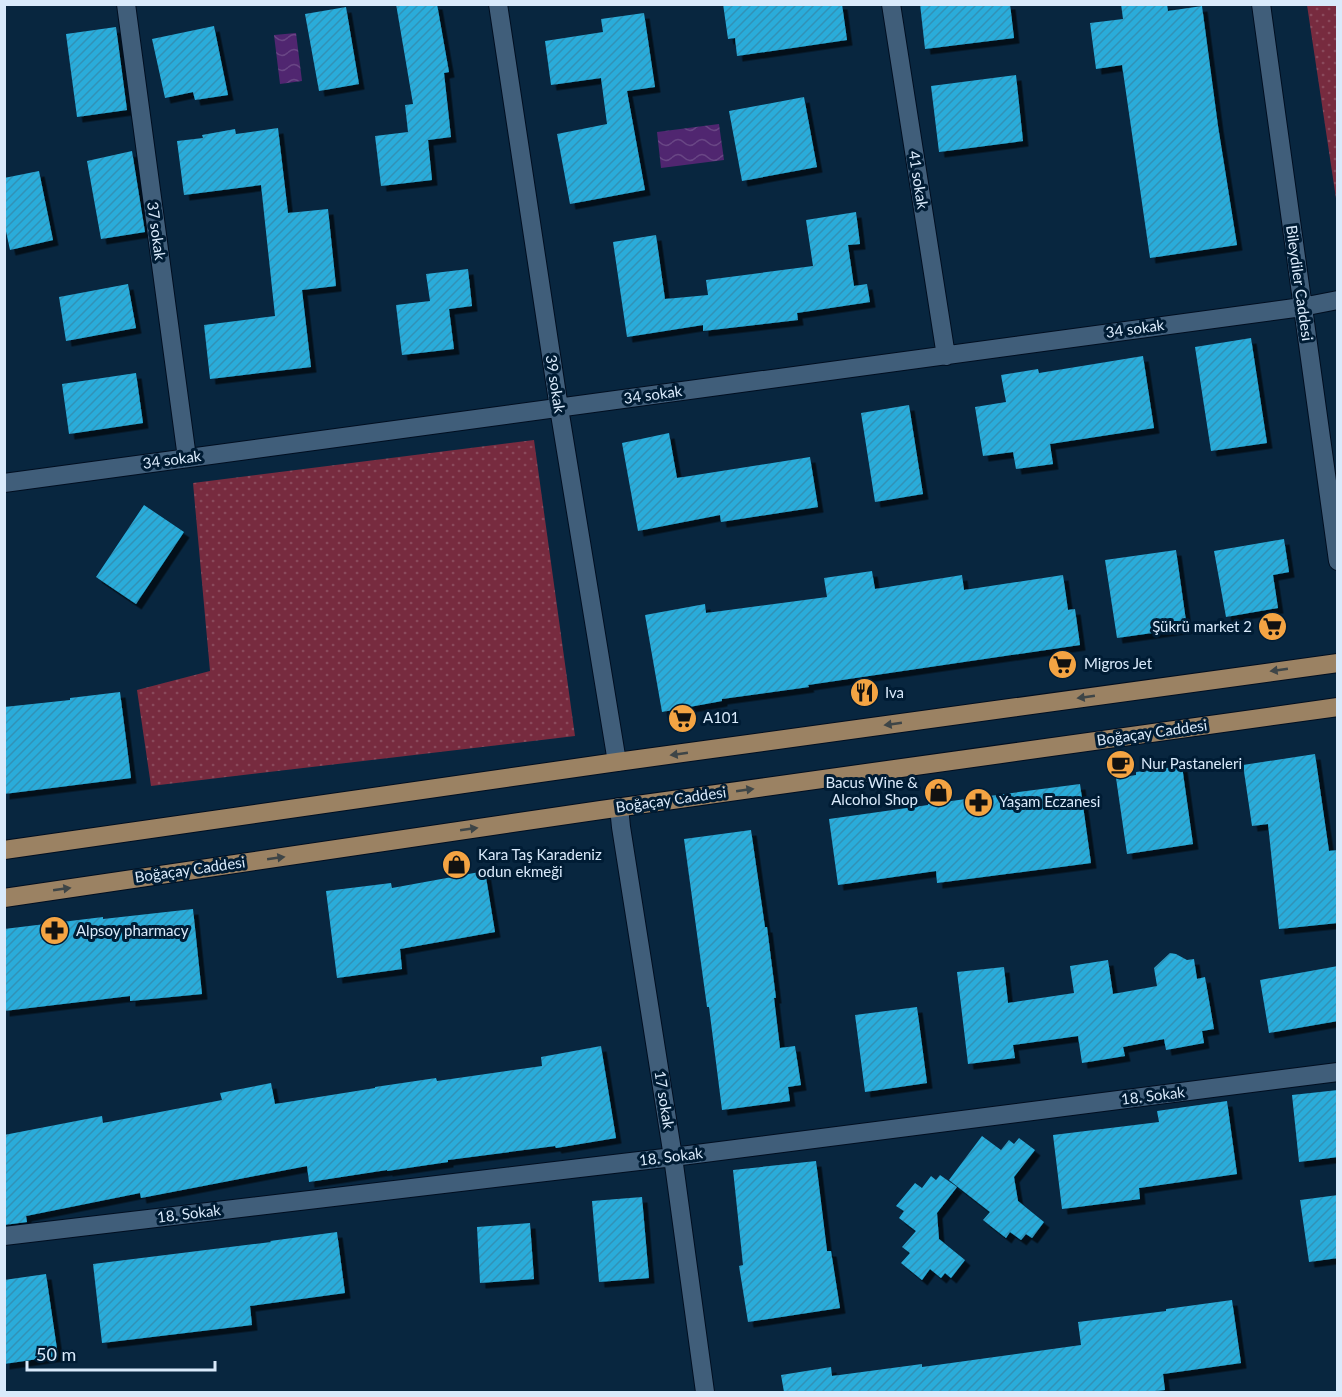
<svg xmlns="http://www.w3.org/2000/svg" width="1342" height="1397" font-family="Lato,sans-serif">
<defs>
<pattern id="grass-dots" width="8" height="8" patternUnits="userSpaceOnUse" patternTransform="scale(1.5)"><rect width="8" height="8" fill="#772b3f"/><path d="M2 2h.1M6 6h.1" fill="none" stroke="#8a4a5c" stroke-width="1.8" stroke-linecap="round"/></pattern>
<pattern id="water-waves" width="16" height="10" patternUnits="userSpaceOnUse" patternTransform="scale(1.5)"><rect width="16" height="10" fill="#502670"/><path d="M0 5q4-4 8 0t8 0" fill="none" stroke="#694685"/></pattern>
<pattern id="building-hatch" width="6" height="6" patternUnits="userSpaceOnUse" patternTransform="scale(1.5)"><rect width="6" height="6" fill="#2aacda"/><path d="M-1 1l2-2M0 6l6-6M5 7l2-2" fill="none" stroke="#3092b6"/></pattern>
<filter id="shadow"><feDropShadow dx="5.5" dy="5.5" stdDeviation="0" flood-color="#0009"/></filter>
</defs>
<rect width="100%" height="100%" fill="#08263f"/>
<path fill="url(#grass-dots)" d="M1307,5H1337V205Z
M534,440L575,736L151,786L137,690L210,671L193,483Z"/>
<path fill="url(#water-waves)" d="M296,33L302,81L280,84L274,35Z
M719,124L724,160L661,168L657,132Z"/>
<path fill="url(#building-hatch)" filter="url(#shadow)" d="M396,4H437L449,72L444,73L451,137L428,140L432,180L381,186L375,136L408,132L405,105L413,104Z
M723,4H842L847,40L737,56L735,38L728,39Z
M920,4H1010L1014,38L925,49Z
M1121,4H1167L1168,11L1202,6L1218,126L1237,245L1150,258L1122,65L1096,69L1090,23L1123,19Z
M346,7L359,84L319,91L305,14Z
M644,13L655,87L627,91L645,190L570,204L557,134L607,124L601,78L551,85L545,41L603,32L601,19Z
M214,26L228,95L195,100L193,92L165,98L152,39Z
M116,27L127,110L77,117L66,34Z
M1016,75L1023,141L939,152L931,86Z
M804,97L817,167L742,181L729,111Z
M278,128L288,213L328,209L336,286L302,290L311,367L210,379L204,325L275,316L261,185L184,195L177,141L203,138L202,135L235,129L236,134Z
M132,151L145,232L101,239L87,161Z
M39,171L53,240L10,250L4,222V178Z
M856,212L860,244L848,245L854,286L867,284L870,302L797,313L798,320L703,331V325L627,337L613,242L656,235L665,299L708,295L706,280L813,266L806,220Z
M468,269L472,306L449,309L454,349L402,355L396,305L430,301L426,274Z
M128,284L136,328L66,341L59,297Z
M1251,338L1267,443L1211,451L1195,347Z
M1143,356L1154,428L1050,444L1053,464L1016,469L1013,452L983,456L975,407L1006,402L1001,375L1038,369L1039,373Z
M136,373L143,423L69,434L62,384Z
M909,405L923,494L875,502L861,413Z
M669,433L677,478L810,457L818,507L721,522L720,515L638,531L622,443Z
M144,505L184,532L136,604L96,577Z
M1284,539L1289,572L1273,575L1278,608L1226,617L1214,551Z
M1176,550L1187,628L1117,638L1105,560Z
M872,571L875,589L962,575L964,590L1063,575L1068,610L1075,609L1080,645L808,685L809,687L722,699V701L662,712L645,615L705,604L706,613L827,597L824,578Z
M120,692L131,778L4,794V707L70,700V698Z
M1315,754L1329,851L1338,850V923L1279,929L1268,824L1252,826L1243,765Z
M1182,766L1193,844L1127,854L1116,778L1136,775V772Z
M1080,784L1091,863L937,883L936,871L838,885L829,819L928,805V804Z
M751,830L765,927H767L776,998H774L780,1048L795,1046L801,1085L788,1087L790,1101L722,1110L709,1007H707L684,839Z
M485,871L495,932L400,949L402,969L337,978L326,891L391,883L392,888Z
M193,909L202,994L130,1001V996L4,1011V929L103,917V919Z
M1170,953L1176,954L1187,960L1194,959L1197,979L1205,977L1214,1029L1202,1031L1204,1043L1166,1050L1164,1039L1123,1047L1125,1056L1082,1063L1078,1036L1013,1045L1015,1058L968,1064L957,972L1004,967L1008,1003L1074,993L1070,966L1108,960L1113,994L1157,986L1154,968Z
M1338,966V1021L1269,1033L1260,980Z
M917,1007L927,1083L865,1092L855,1015Z
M601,1046L616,1138L556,1148L555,1146L448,1160V1162L387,1171V1170L309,1182L307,1166L141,1198L140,1193L26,1216L27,1222L4,1225V1135L102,1116L103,1123L222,1100L220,1093L271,1083L275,1104L375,1088V1087L436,1078L437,1081L542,1066L541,1057Z
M1338,1090V1157L1299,1162L1292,1095Z
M1227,1101L1237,1174L1139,1188L1140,1199L1062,1209L1053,1135L1159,1122L1157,1111Z
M982,1136L1001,1150L1009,1140L1014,1144L1019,1138L1035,1150L1014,1177L1018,1201L1044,1222L1032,1238L1026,1234L1021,1240L1010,1232L1006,1238L983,1220L990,1212L949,1180Z
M816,1161L827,1251H831L840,1308L748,1322L739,1266L743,1265L733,1170Z
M940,1175L957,1187L937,1213L939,1239L965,1260L951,1278L945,1273L941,1278L930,1269L922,1280L901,1263L910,1253L902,1247L916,1231L899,1218L904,1211L896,1206L915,1183L922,1188L931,1176L936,1180Z
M1338,1195V1258L1309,1262L1300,1200Z
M642,1197L649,1278L599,1282L592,1201Z
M530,1223L534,1279L480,1283L477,1227Z
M337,1232L345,1293L250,1306L252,1325L102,1343L93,1264L271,1242L270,1241Z
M46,1274L58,1356L4,1364V1280Z
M1232,1300L1241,1363L1163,1374L1165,1390L1146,1392H784L781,1375L831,1367L832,1376L922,1364V1367L1081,1345L1078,1322L1166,1311V1309Z"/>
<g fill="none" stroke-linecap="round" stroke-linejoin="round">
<defs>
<path id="minor" d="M126,4L187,458
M498,4L559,408L617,762
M891,4L946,356
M1261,4L1338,561
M4,483L1302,307L1338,300
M619,807L621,827L673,1157L705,1392
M4,1236L673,1157L1338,1072"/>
<path id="major" d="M4,850L617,762L1338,663
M4,898L601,810L1338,707"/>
</defs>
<use href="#minor" stroke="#000e20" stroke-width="20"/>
<use href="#major" stroke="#000e20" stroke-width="20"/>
<use href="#minor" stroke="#405e7a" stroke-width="18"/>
<use href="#major" stroke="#9b8263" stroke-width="18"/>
</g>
<defs><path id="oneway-solid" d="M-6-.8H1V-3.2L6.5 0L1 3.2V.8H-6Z" transform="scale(1.5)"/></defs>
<g fill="#3e4547">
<use href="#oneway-solid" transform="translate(1279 670) rotate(172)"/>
<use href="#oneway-solid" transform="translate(1086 697) rotate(172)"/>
<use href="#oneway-solid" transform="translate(893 724) rotate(172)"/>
<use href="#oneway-solid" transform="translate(679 754) rotate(172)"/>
<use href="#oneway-solid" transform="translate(745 790) rotate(-8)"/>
<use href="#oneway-solid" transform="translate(469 829) rotate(-8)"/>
<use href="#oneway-solid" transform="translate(276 858) rotate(-8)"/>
<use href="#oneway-solid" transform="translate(62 889) rotate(-8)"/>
</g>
<defs>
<symbol id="supermarket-disc" viewBox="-11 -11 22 22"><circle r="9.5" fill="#f4a443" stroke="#001c34"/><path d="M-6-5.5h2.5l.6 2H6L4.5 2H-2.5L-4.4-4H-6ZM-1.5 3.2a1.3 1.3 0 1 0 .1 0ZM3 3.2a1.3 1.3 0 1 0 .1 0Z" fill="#111"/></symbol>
<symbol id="restaurant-disc" viewBox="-11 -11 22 22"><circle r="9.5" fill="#f4a443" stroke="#001c34"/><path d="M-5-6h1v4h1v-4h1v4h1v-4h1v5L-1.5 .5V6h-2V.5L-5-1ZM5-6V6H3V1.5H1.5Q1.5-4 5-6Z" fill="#111"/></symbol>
<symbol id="cafe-disc" viewBox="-11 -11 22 22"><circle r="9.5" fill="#f4a443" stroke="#001c34"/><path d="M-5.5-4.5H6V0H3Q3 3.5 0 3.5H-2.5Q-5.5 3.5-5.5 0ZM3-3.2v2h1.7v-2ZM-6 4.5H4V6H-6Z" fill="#111"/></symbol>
<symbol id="shop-disc" viewBox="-11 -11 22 22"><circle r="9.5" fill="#f4a443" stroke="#001c34"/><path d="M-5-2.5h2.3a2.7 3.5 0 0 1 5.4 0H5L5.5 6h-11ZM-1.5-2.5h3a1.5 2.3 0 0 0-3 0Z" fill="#111"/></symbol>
<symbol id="pharmacy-disc" viewBox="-11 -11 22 22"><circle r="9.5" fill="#f4a443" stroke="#001c34"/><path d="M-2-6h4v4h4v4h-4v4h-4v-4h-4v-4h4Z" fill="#111"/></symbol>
</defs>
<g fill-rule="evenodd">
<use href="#supermarket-disc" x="1256" y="610" width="33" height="33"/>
<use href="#supermarket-disc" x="1046" y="648" width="33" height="33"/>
<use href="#restaurant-disc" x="848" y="676" width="33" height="33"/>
<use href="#supermarket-disc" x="666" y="702" width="33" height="33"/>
<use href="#cafe-disc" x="1104" y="748" width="33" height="33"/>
<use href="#shop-disc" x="922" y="776" width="33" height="33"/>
<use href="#pharmacy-disc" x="962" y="786" width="33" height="33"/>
<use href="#shop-disc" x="440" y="848" width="33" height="33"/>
<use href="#pharmacy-disc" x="38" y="914" width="33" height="33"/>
</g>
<g text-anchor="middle" stroke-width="6" stroke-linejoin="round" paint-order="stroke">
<g font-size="15" fill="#d9eafb" stroke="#001c34">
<text transform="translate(918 180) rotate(81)" y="5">41 sokak</text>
<text transform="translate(156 231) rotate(82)" y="5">37 sokak</text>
<text transform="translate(1299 283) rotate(82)" y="5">Bileydiler Caddesi</text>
<text transform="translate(1135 329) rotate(-8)" y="5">34 sokak</text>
<text transform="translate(555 384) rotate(81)" y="5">39 sokak</text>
<text transform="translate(653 395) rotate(-8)" y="5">34 sokak</text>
<text transform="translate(172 460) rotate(-8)" y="5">34 sokak</text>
<text transform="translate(1152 733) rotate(-8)" y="5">Boğaçay Caddesi</text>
<text transform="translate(671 800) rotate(-8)" y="5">Boğaçay Caddesi</text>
<text transform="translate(190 870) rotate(-8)" y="5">Boğaçay Caddesi</text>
<text transform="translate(1153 1096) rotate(-7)" y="5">18. Sokak</text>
<text transform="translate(664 1100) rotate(81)" y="5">17 sokak</text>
<text transform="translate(671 1157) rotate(-7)" y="5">18. Sokak</text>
<text transform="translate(189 1214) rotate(-7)" y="5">18. Sokak</text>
</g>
<g font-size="15" fill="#d9eafb" stroke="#001c34" text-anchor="start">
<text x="1252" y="632" text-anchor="end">Şükrü market 2</text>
<text x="1084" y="669">Migros Jet</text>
<text x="885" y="698">Iva</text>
<text x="703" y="723">A101</text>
<text x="1141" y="769">Nur Pastaneleri</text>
<text x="918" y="788" text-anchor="end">Bacus Wine &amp;<tspan x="918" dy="17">Alcohol Shop</tspan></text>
<text x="999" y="807">Yaşam Eczanesi</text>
<text x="478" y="860">Kara Taş Karadeniz<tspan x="478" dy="17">odun ekmeği</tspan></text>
<text x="76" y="936">Alpsoy pharmacy</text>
</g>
</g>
<rect width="1342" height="1397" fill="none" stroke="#d9eafb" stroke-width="12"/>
<path d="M27 1361v9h188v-9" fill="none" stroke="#d9eafb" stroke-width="3"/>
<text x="36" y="1361" font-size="18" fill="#d9eafb" stroke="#001c34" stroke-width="4.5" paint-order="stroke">50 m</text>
</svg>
